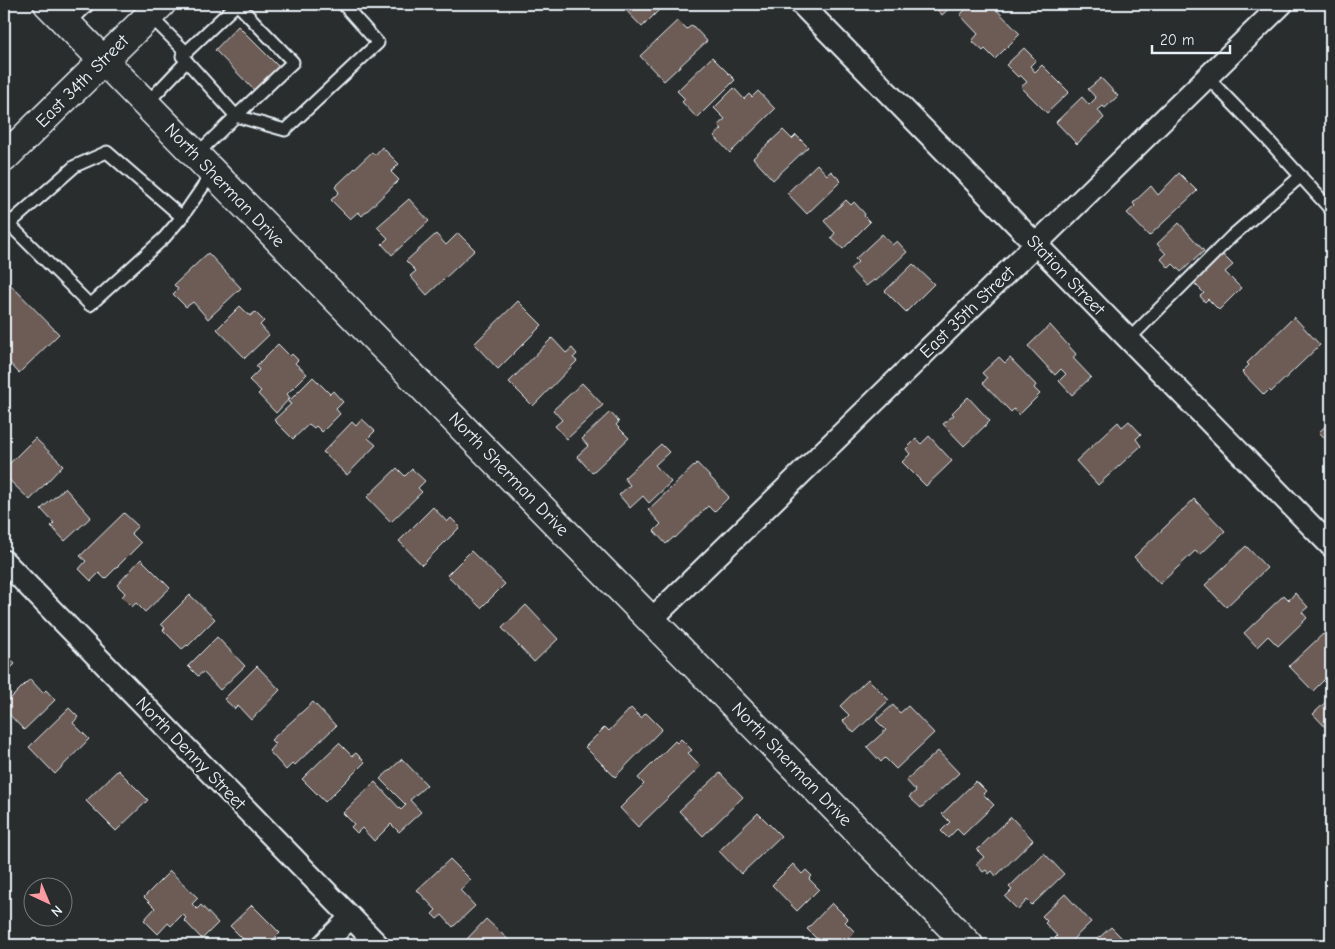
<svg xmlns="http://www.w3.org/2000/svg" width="1335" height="949" font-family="'Comic Neue',sans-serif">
<rect width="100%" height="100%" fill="#2a2d2e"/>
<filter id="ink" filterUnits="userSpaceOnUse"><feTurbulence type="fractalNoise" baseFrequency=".02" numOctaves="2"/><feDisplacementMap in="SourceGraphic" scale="10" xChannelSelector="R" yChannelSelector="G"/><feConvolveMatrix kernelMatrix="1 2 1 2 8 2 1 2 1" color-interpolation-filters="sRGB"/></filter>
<g filter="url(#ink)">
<path fill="#6c5b55" stroke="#e8f1f8" d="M620,4H659L662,7L642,27Z
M932,4H954L942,15Z
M971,4H991L1020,34L995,59L985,49L983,51L972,41L978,34L960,15Z
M678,20L687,29L692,25L707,41L664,81L640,56Z
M238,26L279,67L255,91L215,50Z
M1024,48L1036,60L1030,66L1035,72L1042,65L1069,92L1047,113L1021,87L1027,82L1020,75L1018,77L1006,65Z
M712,57L735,80L697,118L682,102L685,99L677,91Z
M1101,78L1118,96L1105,108L1103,106L1098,110L1104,118L1077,144L1056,122L1082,97L1089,105L1096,98L1088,89Z
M734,88L744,99L749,94L752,97L758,91L775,109L730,153L714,136L722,129L718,125L725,119L714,108Z
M783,130L792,139L796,135L808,147L773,180L753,158Z
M382,147L399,164L391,172L399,180L362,216L358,212L350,219L331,200L339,192L335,187L372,152L375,155Z
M817,164L827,175L831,171L841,181L807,214L787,193Z
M1179,173L1197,191L1149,236L1127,213L1135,206L1133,203L1151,186L1158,195Z
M409,199L429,221L392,255L382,244L388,238L377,227Z
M846,200L851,205L854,202L865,214L864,216L870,222L843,249L831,238L835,233L824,221Z
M1179,223L1204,251L1181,272L1173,264L1169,268L1161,259L1166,254L1157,244Z
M458,233L475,250L427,295L410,276L416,271L406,261L436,234L446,245Z
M882,234L892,245L897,241L907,252L876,281L874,280L866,286L850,269L858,262L855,259Z
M208,253L241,288L208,319L193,302L186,307L173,294L178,289L174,285Z
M1222,254L1233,265L1225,272L1241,288L1219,310L1208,299L1205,302L1200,296L1204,293L1193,282Z
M913,264L934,284L906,312L885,291Z
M4,278L59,334L19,373L4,357Z
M518,301L542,325L498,369L474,344Z
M240,306L250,316L255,312L264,321L260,325L269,335L245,358L217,329Z
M1294,317L1320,345L1271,392L1269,390L1264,395L1242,372L1249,365L1247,363Z
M1050,325L1076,354L1073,358L1091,377L1072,395L1059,381L1066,374L1061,369L1055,375L1028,346Z
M552,338L566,353L572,348L577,354L573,358L577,361L533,406L509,382Z
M278,344L290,356L292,354L298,360L295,363L307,374L287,394L290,398L276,413L258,394L261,391L249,380L259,370L256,366Z
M999,357L1005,363L1010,358L1036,385L1034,388L1040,394L1019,415L1014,409L1011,412L983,383L987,378L982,373Z
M313,377L330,394L333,391L343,402L336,409L340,414L322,432L316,426L314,428L309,424L293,439L274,420L291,404L288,402Z
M582,383L603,405L567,439L555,426L562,420L553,410Z
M968,397L990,421L964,446L943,424L954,415L952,413Z
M610,412L619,422L616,425L629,438L592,473L577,456L588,446L582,439Z
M362,419L375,431L368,438L376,445L347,475L323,452L352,422L356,426Z
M1129,421L1141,434L1136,439L1141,446L1098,485L1076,461L1118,422L1122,427Z
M1331,421V445L1319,432Z
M929,436L952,461L926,486L902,462L910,454L906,449L916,439L921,444Z
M35,438L63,465L30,500L4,475V469Z
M661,444L669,452L655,465L671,482L649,503L643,496L630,508L619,495L630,485L624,478Z
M697,463L729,497L714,512L708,506L675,538L674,537L666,544L654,531L661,524L648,510Z
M397,468L405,476L412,469L425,481L418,488L422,492L391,522L367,497Z
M65,488L91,517L65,541L51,526L54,523L41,509Z
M1194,499L1225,531L1200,555L1195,551L1160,584L1134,557Z
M433,507L447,522L451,518L460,527L422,565L399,541Z
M124,513L138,526L131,533L141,543L105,579L99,573L91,581L79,569L86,561L80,556Z
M1246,546L1267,568L1226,607L1205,585Z
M471,551L505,584L481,608L447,575Z
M141,559L170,588L145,612L136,603L132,607L122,597L125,593L117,585Z
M1295,593L1308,607L1302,612L1307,618L1278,646L1268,636L1257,647L1244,633L1284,595L1289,600Z
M190,595L215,619L188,646L187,645L182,649L163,630L165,628L161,624Z
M526,605L558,639L534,662L502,628Z
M1330,629L1331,673L1313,691L1289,666L1323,634L1324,635Z
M217,637L245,666L220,690L203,672L198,676L188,666Z
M4,643L10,650L6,654L15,664L4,675Z
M257,666L280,690L251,720L238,706L235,709L224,699Z
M30,679L43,693L46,690L55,700L24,730L4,709V705Z
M868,679L889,700L854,733L843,721L849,715L840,706Z
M1331,697V733L1313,714Z
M313,702L336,726L295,765L293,763L286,770L269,751L275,744L271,740Z
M893,705L900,713L908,706L934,733L896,769L885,758L881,762L867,747L886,730L876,720Z
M69,708L78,717L73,723L89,739L55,774L29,747Z
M631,708L641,718L646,713L662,729L615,777L585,747L605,727L609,731Z
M681,739L692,750L688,753L701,766L638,827L620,808L644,784L638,778L675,741L677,743Z
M339,743L352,756L356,753L365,762L325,802L302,779Z
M938,751L959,773L921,808L909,797L916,791L906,780Z
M402,759L427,785L410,800L421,812L399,832L391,824L374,841L362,828L357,833L351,827L354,824L343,813L375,782L401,810L406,805L380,779Z
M118,770L148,800L116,831L86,801Z
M720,773L743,797L703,836L679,811Z
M976,781L986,791L983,794L994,805L963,835L957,829L948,838L941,831L950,822L942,814Z
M758,813L781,836L741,874L719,851Z
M1011,817L1033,840L996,876L992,871L989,874L986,870L983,872L976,864L984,857L977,850Z
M1044,853L1064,874L1032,905L1027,900L1018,910L1005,897L1012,890L1009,887Z
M450,859L471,880L460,890L475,906L453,927L442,915L437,919L432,914L436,910L417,890Z
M793,864L802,874L806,870L812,876L809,879L819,889L797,911L772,885Z
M170,871L198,898L192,904L197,909L201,905L218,923L202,939L184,920L186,918L183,914L171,926L168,923L158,934L144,920L155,908L144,897Z
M1065,894L1091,922L1067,945H1062L1055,938L1057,936L1045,923L1047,921L1042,916Z
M832,903L848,919L845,922L855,932L842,945H823L807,929Z
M252,905L280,933L268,945H249L230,926Z
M486,919L514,945H469L465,941Z
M1111,927L1129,945H1091Z"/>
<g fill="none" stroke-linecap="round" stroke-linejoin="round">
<defs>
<path id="service" d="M237,4L293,62L236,116L182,56Z
M149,15L186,52
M68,24L89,4
M1207,77L1266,138L1331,210
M146,104L186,62
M196,155L236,116L285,130L378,43L343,4
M4,219L90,305L164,238L182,217L213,172
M8,225L75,166L107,152L182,217
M1129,339L1231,237L1301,176"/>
<path id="minor" d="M801,4L1331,546
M4,561L378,945
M651,620L1282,4
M323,945L351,917"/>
<path id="secondary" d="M48,4L969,945
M4,158L161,4"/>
</defs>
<use href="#service" stroke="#e8f1f8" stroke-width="15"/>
<use href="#minor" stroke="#e8f1f8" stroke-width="25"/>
<use href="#secondary" stroke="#e8f1f8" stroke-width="31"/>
<use href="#service" stroke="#2a2d2e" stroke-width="11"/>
<use href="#minor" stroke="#2a2d2e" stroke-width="21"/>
<use href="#secondary" stroke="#2a2d2e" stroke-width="28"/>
</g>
</g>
<g text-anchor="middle" stroke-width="4" stroke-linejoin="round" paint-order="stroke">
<g font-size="18" fill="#e8f1f8" stroke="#2a2d2e">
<text transform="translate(82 81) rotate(-45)" y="6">East 34th Street</text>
<text transform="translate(225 185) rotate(46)" y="6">North Sherman Drive</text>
<text transform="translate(1066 275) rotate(46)" y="6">Station Street</text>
<text transform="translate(967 312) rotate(-44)" y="6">East 35th Street</text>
<text transform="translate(509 474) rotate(46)" y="6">North Sherman Drive</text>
<text transform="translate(191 753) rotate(46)" y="6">North Denny Street</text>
<text transform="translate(792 764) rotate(46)" y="6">North Sherman Drive</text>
</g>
</g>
<rect width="1335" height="949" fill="none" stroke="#2a2d2e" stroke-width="20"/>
<rect x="10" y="10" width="1315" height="929" fill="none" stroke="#e8f1f8" stroke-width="2" filter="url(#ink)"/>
<g transform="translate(48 902) rotate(136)"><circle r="24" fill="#2a2d2e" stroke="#767b7f"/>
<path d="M0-4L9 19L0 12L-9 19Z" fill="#ff9aa2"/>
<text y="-8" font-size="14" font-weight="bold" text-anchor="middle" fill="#e8f1f8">N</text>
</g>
<path d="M1152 45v8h78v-8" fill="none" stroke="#e8f1f8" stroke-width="2.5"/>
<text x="1160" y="45" font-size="15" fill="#e8f1f8" stroke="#2a2d2e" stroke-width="4" paint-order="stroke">20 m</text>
</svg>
